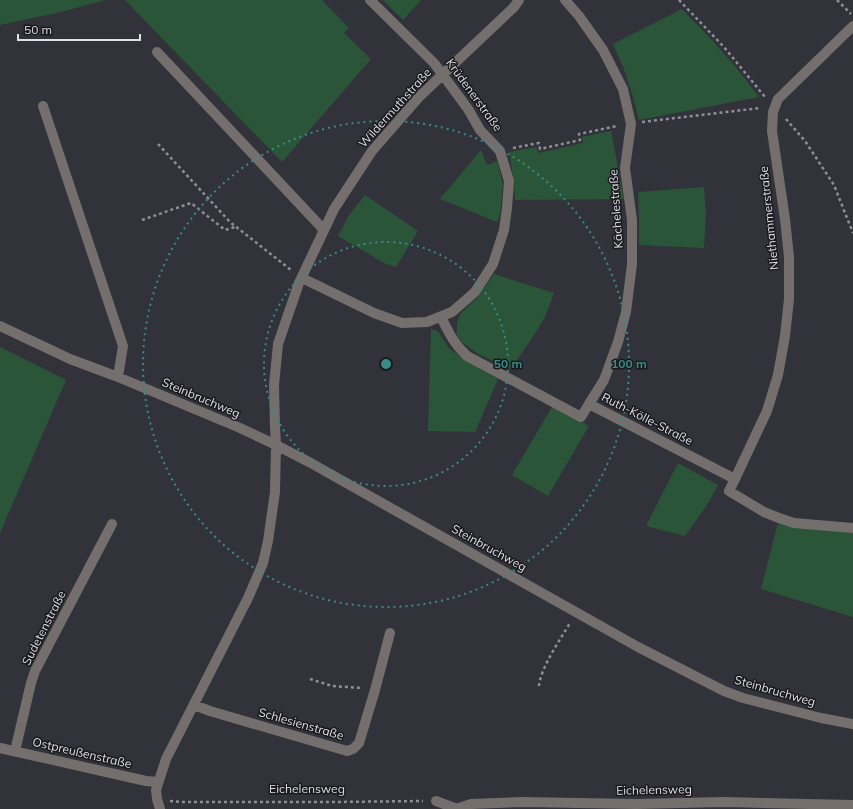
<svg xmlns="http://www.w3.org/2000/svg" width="853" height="809" font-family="Mulish,sans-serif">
<rect width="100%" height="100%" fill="#32323b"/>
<path fill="#2b5538" d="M0,0H105L61,12L0,25Z
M125,0H322L349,28L344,33L371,59L282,162Z
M383,0H421L403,20Z
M682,9L709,37L735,66L759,97L639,120L634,100L624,69L613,44Z
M611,131L624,199L515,200L514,183L509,152L536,147L539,153L583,143L582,137Z
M481,150L487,165L497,161L503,184L500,214L497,222L440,199Z
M704,187L706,213L704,248L639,245V219L638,192Z
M365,195L418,231L396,267L384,263L338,236L349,215Z
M494,274L554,293L545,317L534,335L511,369L478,354L463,343L457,335V323L460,314L478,297Z
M431,329L438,331L448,347L461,357L498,379L475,432L428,431Z
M0,347L66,380L0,533Z
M553,405L589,426L548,496L512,475Z
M678,463L718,485L707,505L685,536L646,526Z
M778,523L853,533V617L761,589Z"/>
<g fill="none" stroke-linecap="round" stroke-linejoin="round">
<path stroke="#8f8f97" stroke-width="2.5" stroke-dasharray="3 3" stroke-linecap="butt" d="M679,0L724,47L765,97
M837,0L851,14
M786,119L805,141L834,185L853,233
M642,122L760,108
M158,144L230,222L291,270
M513,148L539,143L540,149L580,140L579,134L617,126
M142,220L191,203L225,230L235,227
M310,679L332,686L362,688
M539,686C540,669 561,638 570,623
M170,801L181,802H333L423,801"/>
<path stroke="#746f6d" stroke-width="10" d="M565,0L579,16L603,50L623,89L631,124L625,168L632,220V264L626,312L618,342L604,380L589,404
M157,52L324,230
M43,106L123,346L118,377
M302,278L374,313L402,323L427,322L452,312L475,292L493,264L504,230L507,208L509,181L500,151L480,130L468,109L434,63L370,0
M441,317C449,333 454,344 467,356L581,417L589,404L735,479L729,491L764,512L779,518L794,523L853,528
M0,326L70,359L118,377L240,428L276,445L309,462L638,647L724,691L743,698L821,718L853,724
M735,479L767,411L778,375L785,336L789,299V257L785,219L772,131L773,112L778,99L853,26
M194,705L210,711L347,751L353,749L359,743L375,690L390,633
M0,748L146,781L158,782
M15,751L31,683L35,671L112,524
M436,801L457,809
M160,809L157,799L156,790L166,759L248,598L263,563L268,541L275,492L276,445L275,427L274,385L278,344L299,283L334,209L372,151L420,96L514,7L519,0
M456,809L471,804L522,802L636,804L724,802L853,805"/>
</g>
<g fill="none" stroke="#398b86" stroke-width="2" stroke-dasharray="2 4">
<circle cx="386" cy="364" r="122"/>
<circle cx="386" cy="364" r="243"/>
</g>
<g text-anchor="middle" stroke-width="3" stroke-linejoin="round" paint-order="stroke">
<g font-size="12" fill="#dfdfe5" stroke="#1a1a1e">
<text transform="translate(474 95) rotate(54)" y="4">Krüdenerstraße</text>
<text transform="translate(395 108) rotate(-48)" y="4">Wildermuthstraße</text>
<text transform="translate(616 209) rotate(-94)" y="4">Kächelestraße</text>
<text transform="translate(769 218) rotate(-96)" y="4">Niethammerstraße</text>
<text transform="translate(201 398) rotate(23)" y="4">Steinbruchweg</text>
<text transform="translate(647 419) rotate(27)" y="4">Ruth-Kölle-Straße</text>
<text transform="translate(489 548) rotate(29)" y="4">Steinbruchweg</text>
<text transform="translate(44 628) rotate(-63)" y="4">Sudetenstraße</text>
<text transform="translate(775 691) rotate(16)" y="4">Steinbruchweg</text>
<text transform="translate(301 724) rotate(16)" y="4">Schlesienstraße</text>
<text transform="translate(82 753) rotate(13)" y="4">Ostpreußenstraße</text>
<text x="307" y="793">Eichelensweg</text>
<text transform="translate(654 790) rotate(-1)" y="4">Eichelensweg</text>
</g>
</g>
<circle cx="386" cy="364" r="6" fill="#398b86" stroke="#1a1a1e" stroke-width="2"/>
<g font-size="12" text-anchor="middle" font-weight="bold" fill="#398b86" stroke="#1a1a1e" stroke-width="3" stroke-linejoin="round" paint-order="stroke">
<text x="508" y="368">50 m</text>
<text x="629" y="368">100 m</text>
</g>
<path d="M18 34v6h122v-6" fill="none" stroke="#dfdfe5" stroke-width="2"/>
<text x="24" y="34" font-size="12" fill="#dfdfe5" stroke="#1a1a1e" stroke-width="3" paint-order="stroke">50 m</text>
</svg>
